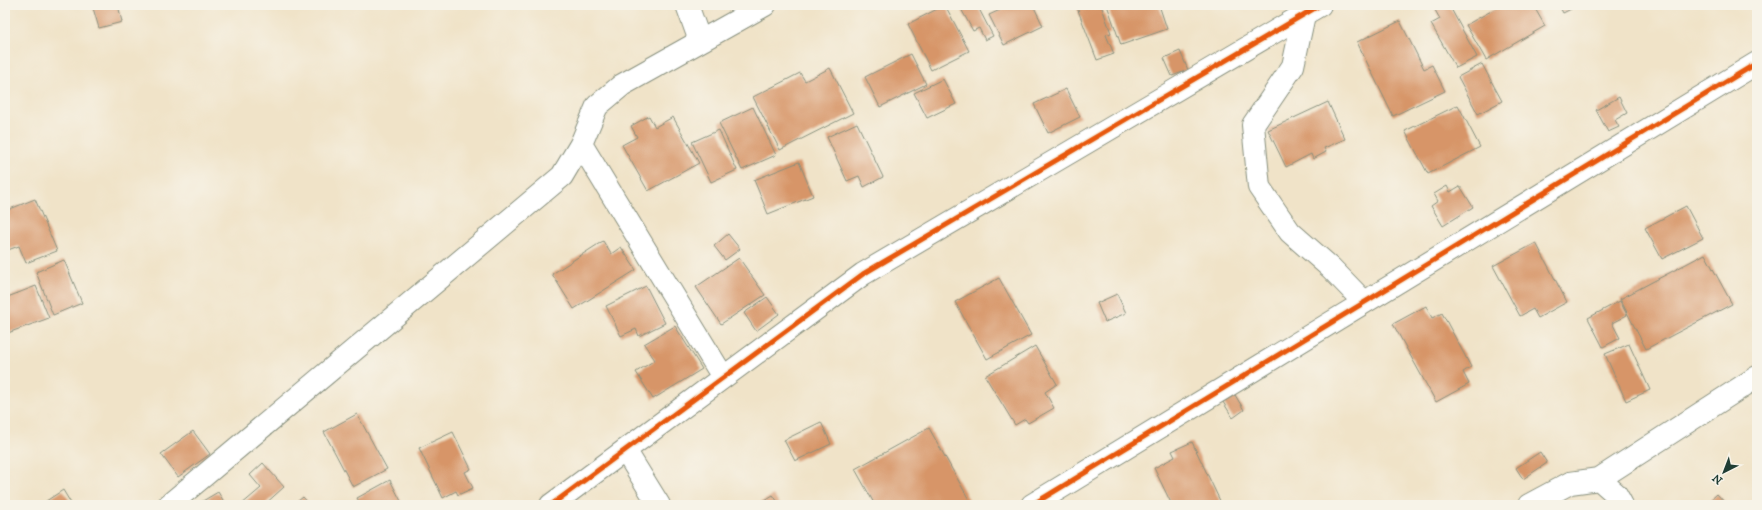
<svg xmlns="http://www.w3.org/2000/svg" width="1762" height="510" font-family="'IM FELL DW Pica',serif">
<rect width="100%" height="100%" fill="#f7f3e8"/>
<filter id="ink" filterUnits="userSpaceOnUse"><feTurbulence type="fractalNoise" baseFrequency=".025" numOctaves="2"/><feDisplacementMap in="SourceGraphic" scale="8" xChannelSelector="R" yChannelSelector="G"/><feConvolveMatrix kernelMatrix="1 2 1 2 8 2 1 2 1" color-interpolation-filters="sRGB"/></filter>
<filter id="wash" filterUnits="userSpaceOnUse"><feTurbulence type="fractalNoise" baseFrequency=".012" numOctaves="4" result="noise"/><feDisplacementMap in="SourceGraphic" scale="16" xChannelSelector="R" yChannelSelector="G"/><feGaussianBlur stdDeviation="0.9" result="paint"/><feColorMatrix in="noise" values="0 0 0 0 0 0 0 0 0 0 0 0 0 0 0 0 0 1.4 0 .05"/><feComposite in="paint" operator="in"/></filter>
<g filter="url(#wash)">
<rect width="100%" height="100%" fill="#f0e3c8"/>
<g id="blocks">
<path fill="#d79568" d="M105,5H118L122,22L99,28L93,8Z
M945,5L969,51L931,70L908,24Z
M959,5H977L993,36L985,40L979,28L973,31Z
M1011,5H1033L1043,26L1004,45L989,15Z
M1076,5H1101L1111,33L1106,35L1114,54L1097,60Z
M1107,5H1159L1167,29L1121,45Z
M1445,5H1449L1477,57L1456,68L1431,24L1440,19L1435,10Z
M1502,5H1533L1545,26L1486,60L1466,25Z
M1559,5H1579L1563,13Z
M1400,21L1424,69L1432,65L1445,91L1393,116L1357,42Z
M1180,51L1188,70L1172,76L1164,58Z
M911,54L926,84L880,107L865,77Z
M1482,64L1502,101L1478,114L1458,77Z
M830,68L853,113L780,150L753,97L800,73L805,81Z
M943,79L956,104L927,118L914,93Z
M1066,89L1080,117L1048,133L1034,104Z
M1619,97L1627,113L1615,120L1619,127L1608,132L1596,110Z
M1328,102L1345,139L1324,148L1326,152L1313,159L1311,154L1286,167L1268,130Z
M1458,105L1480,147L1428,174L1405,131Z
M753,107L776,155L742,170L719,123Z
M649,116L655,127L673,117L699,163L648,191L622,145L637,137L631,126Z
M857,123L883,177L864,187L859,176L847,181L827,137Z
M719,130L737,170L711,182L692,142Z
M799,162L813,196L768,214L754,180Z
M1447,186L1450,192L1460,186L1473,207L1443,226L1431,206L1438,201L1434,194Z
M35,199L57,251L26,263L19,246L5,251V211Z
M1686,206L1703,238L1662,259L1645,228Z
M728,234L740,249L725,260L714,246Z
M603,241L611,254L621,247L636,270L574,309L552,274Z
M1536,243L1567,302L1538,318L1533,309L1520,316L1493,266Z
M1705,254L1732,304L1646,349L1620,299Z
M739,258L765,295L721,324L696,287Z
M64,260L82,303L53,315L36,272Z
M999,278L1031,335L987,359L955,302Z
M36,286L49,318L5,334V298Z
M646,286L665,323L639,336L636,329L621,336L606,306Z
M1117,294L1126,313L1105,322L1097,303Z
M767,297L779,314L756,331L744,313Z
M1620,301L1627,315L1612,323L1620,338L1603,347L1588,318Z
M1426,306L1432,318L1442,313L1471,367L1463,372L1469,384L1436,402L1393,324Z
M675,326L702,369L653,399L636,372L655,360L644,344Z
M1629,344L1650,390L1626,401L1605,354Z
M1035,346L1057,384L1045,392L1054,408L1028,423L1025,419L1015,425L985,376Z
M1235,395L1244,410L1233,418L1223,402Z
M357,414L387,469L353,487L324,432Z
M821,422L831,444L795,461L784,440Z
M929,428L972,505H875L855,469Z
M193,431L210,454L178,477L161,454Z
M453,432L471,469L465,472L473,488L458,495L456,491L443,498L419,448Z
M1192,442L1222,505H1172L1154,468L1175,457L1172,451Z
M1540,452L1547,463L1523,479L1516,468Z
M263,463L284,487L264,505H241L261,488L250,475Z
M390,480L403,505H361L357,498Z
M63,490L72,505H40Z
M218,492L226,505H196Z
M1717,494L1727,505H1705Z
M773,495L780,505H757Z
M303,497L310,505H293Z"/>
</g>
</g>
<g filter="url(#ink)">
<use href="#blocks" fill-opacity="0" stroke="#88907e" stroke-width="1"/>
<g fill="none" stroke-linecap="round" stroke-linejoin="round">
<defs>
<path id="minor" d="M687,5L700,41
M1304,15L1293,66L1253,125L1259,187L1290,232L1331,268L1364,302
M581,144L723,377
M625,450L659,505
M1599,479L1757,377
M169,505L562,176L581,144L597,106L622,85L765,5
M551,505L863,274L1320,5
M1032,505L1757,63
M1529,505L1570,483L1599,479L1616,494L1622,505"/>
</defs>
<use href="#minor" stroke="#88907e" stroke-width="24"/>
<use href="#minor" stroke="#fff" stroke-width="22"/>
<defs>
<path id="cycleway" d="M551,505L863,274L1320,5
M1032,505L1757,63"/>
</defs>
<use href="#cycleway" stroke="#f7f3e8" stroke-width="8"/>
<use href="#cycleway" stroke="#e8590c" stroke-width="5"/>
</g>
</g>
<rect width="1762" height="510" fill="none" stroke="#f7f3e8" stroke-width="20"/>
<g transform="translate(1724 472) rotate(222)" stroke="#f7f3e8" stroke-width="3" paint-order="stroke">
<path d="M0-3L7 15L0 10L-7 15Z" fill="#1f3d34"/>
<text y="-6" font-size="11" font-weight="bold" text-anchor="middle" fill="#1f3d34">N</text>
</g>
</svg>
